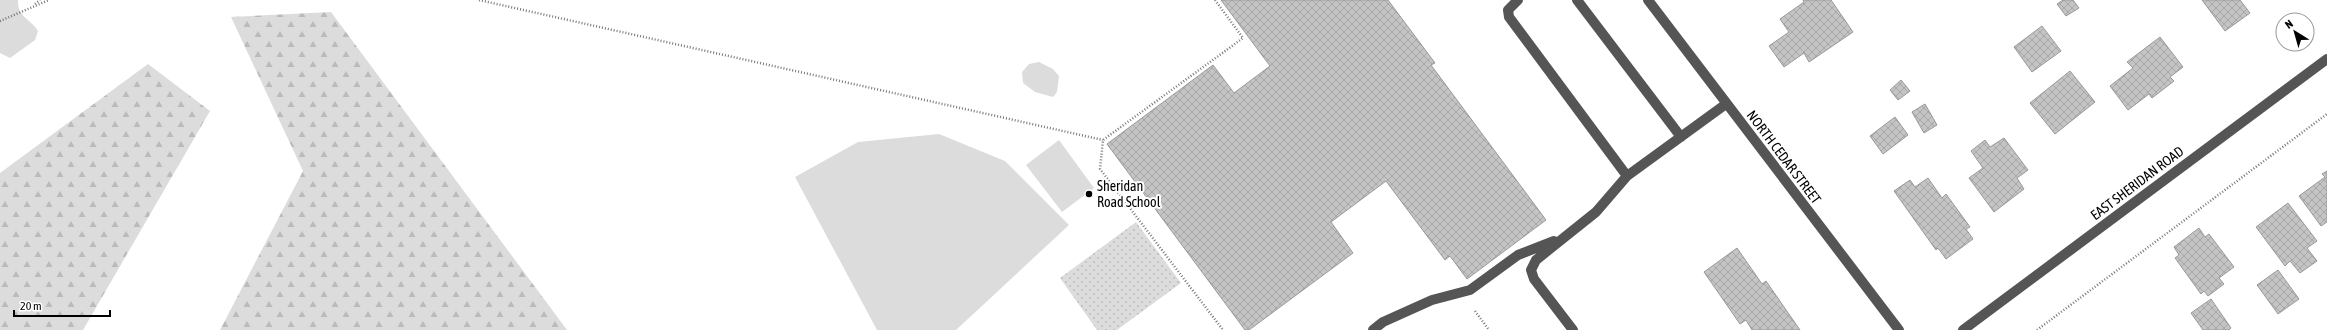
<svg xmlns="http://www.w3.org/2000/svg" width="2327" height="330" font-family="'Asap Condensed',sans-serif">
<defs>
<pattern id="forest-firs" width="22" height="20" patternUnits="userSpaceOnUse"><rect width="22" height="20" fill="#dcdcdc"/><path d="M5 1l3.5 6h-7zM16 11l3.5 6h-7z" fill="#bbb"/></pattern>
<pattern id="garden-dots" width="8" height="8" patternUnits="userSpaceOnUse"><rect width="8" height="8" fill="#dcdcdc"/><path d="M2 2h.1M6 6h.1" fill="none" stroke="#bbb" stroke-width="1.8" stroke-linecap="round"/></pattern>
<pattern id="building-cross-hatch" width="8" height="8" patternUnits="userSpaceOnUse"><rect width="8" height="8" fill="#c4c4c4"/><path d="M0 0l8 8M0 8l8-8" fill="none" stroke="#a7a7a7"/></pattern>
</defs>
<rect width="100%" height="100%" fill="#fff"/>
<path fill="#dcdcdc" d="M0,0H18C17,17 31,19 38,31L35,40L10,58L0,53Z
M1039,62L1053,69L1059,76L1057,92L1053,97L1035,92L1023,83L1022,72L1029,64Z
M939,134L1005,161L1069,225L956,330H877L795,177L858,142Z
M1059,140L1094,188L1062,212L1026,165Z"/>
<path fill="url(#forest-firs)" d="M331,12L567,330H220L303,171L231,17Z
M148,64L210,111L83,330H0V173Z"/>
<path fill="url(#garden-dots)" d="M1136,222L1181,283L1117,330H1097L1060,278Z"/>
<path fill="url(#building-cross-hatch)" stroke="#999" d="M1221,0H1388L1435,63L1431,65L1546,220L1467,279L1450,256L1445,260L1386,181L1331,222L1353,253L1249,330H1245L1107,144L1213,65L1234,93L1270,66Z
M1803,0H1831L1853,32L1809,62L1804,53L1784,67L1769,46L1789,32L1780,19L1804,2Z
M2063,0H2073L2079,8L2066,16L2057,4Z
M2202,0H2240L2250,13L2225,31Z
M2042,26L2061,51L2032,72L2014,47Z
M2160,37L2183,67L2170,77L2174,81L2152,98L2149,94L2128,110L2110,86L2133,68L2127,62Z
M2070,71L2095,102L2055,134L2030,103Z
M1901,80L1910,91L1898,100L1890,90Z
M1925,104L1937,125L1924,133L1912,112Z
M1895,117L1908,135L1883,154L1870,136Z
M2004,138L2028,170L2017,178L2024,189L1994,212L1969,178L1983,168L1971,151L1985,140L1990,147Z
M2327,171V222L2321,226L2299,196L2325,177L2322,174Z
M1928,178L1942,198L1946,194L1970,227L1966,229L1973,239L1946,259L1938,248L1936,250L1894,191L1910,180L1915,187Z
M2288,203L2317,241L2307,248L2317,261L2300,273L2290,261L2285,266L2256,227Z
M2199,228L2205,237L2209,234L2234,267L2219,278L2224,284L2208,296L2204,291L2201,294L2175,258L2179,255L2174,247Z
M1737,248L1762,284L1766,281L1800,330H1752L1746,320L1740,324L1704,272Z
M2278,270L2299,299L2278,314L2257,285Z
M2211,299L2231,328L2229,330H2203L2191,313Z"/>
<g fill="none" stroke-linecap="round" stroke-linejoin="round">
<path stroke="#777" stroke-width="2.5" stroke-dasharray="1 2" stroke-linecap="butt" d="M479,0L1103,140
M1215,0L1243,38L1103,140L1100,169L1223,330
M35,4L40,0
M0,21L49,0
M1475,311L1489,330
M2037,330L2327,114"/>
<path stroke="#555" stroke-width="10" d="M1518,0L1508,10L1509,17L1627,176
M1577,0L1681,137
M1648,0L1899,330
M1373,330L1383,322L1432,300L1470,290L1518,255L1554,241
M1573,330L1534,279L1531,270L1536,260L1596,212L1627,176L1726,104
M1963,330L2327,59"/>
</g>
<circle fill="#000" stroke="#fff" stroke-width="1.5" cx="1089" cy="194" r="4"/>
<g text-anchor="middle" stroke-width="4" stroke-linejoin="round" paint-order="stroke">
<g font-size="14" fill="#000" stroke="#fff">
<text transform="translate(1784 157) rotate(53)" y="5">NORTH CEDAR STREET</text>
<text transform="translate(2137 183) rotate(-37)" y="5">EAST SHERIDAN ROAD</text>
</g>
<g font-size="14" fill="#000" stroke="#fff" text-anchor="start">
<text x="1097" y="191">Sheridan<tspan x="1097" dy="16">Road School</tspan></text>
</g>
</g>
<g transform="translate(2295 32) rotate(323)"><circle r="19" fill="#ffffff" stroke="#999999"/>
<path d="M0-3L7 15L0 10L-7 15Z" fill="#000000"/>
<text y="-6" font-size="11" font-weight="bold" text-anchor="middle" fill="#000000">N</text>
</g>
<path d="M14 310v6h96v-6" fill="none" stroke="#000000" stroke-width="2"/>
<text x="20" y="310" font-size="12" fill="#000000" stroke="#ffffff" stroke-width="3" paint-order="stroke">20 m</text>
</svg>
